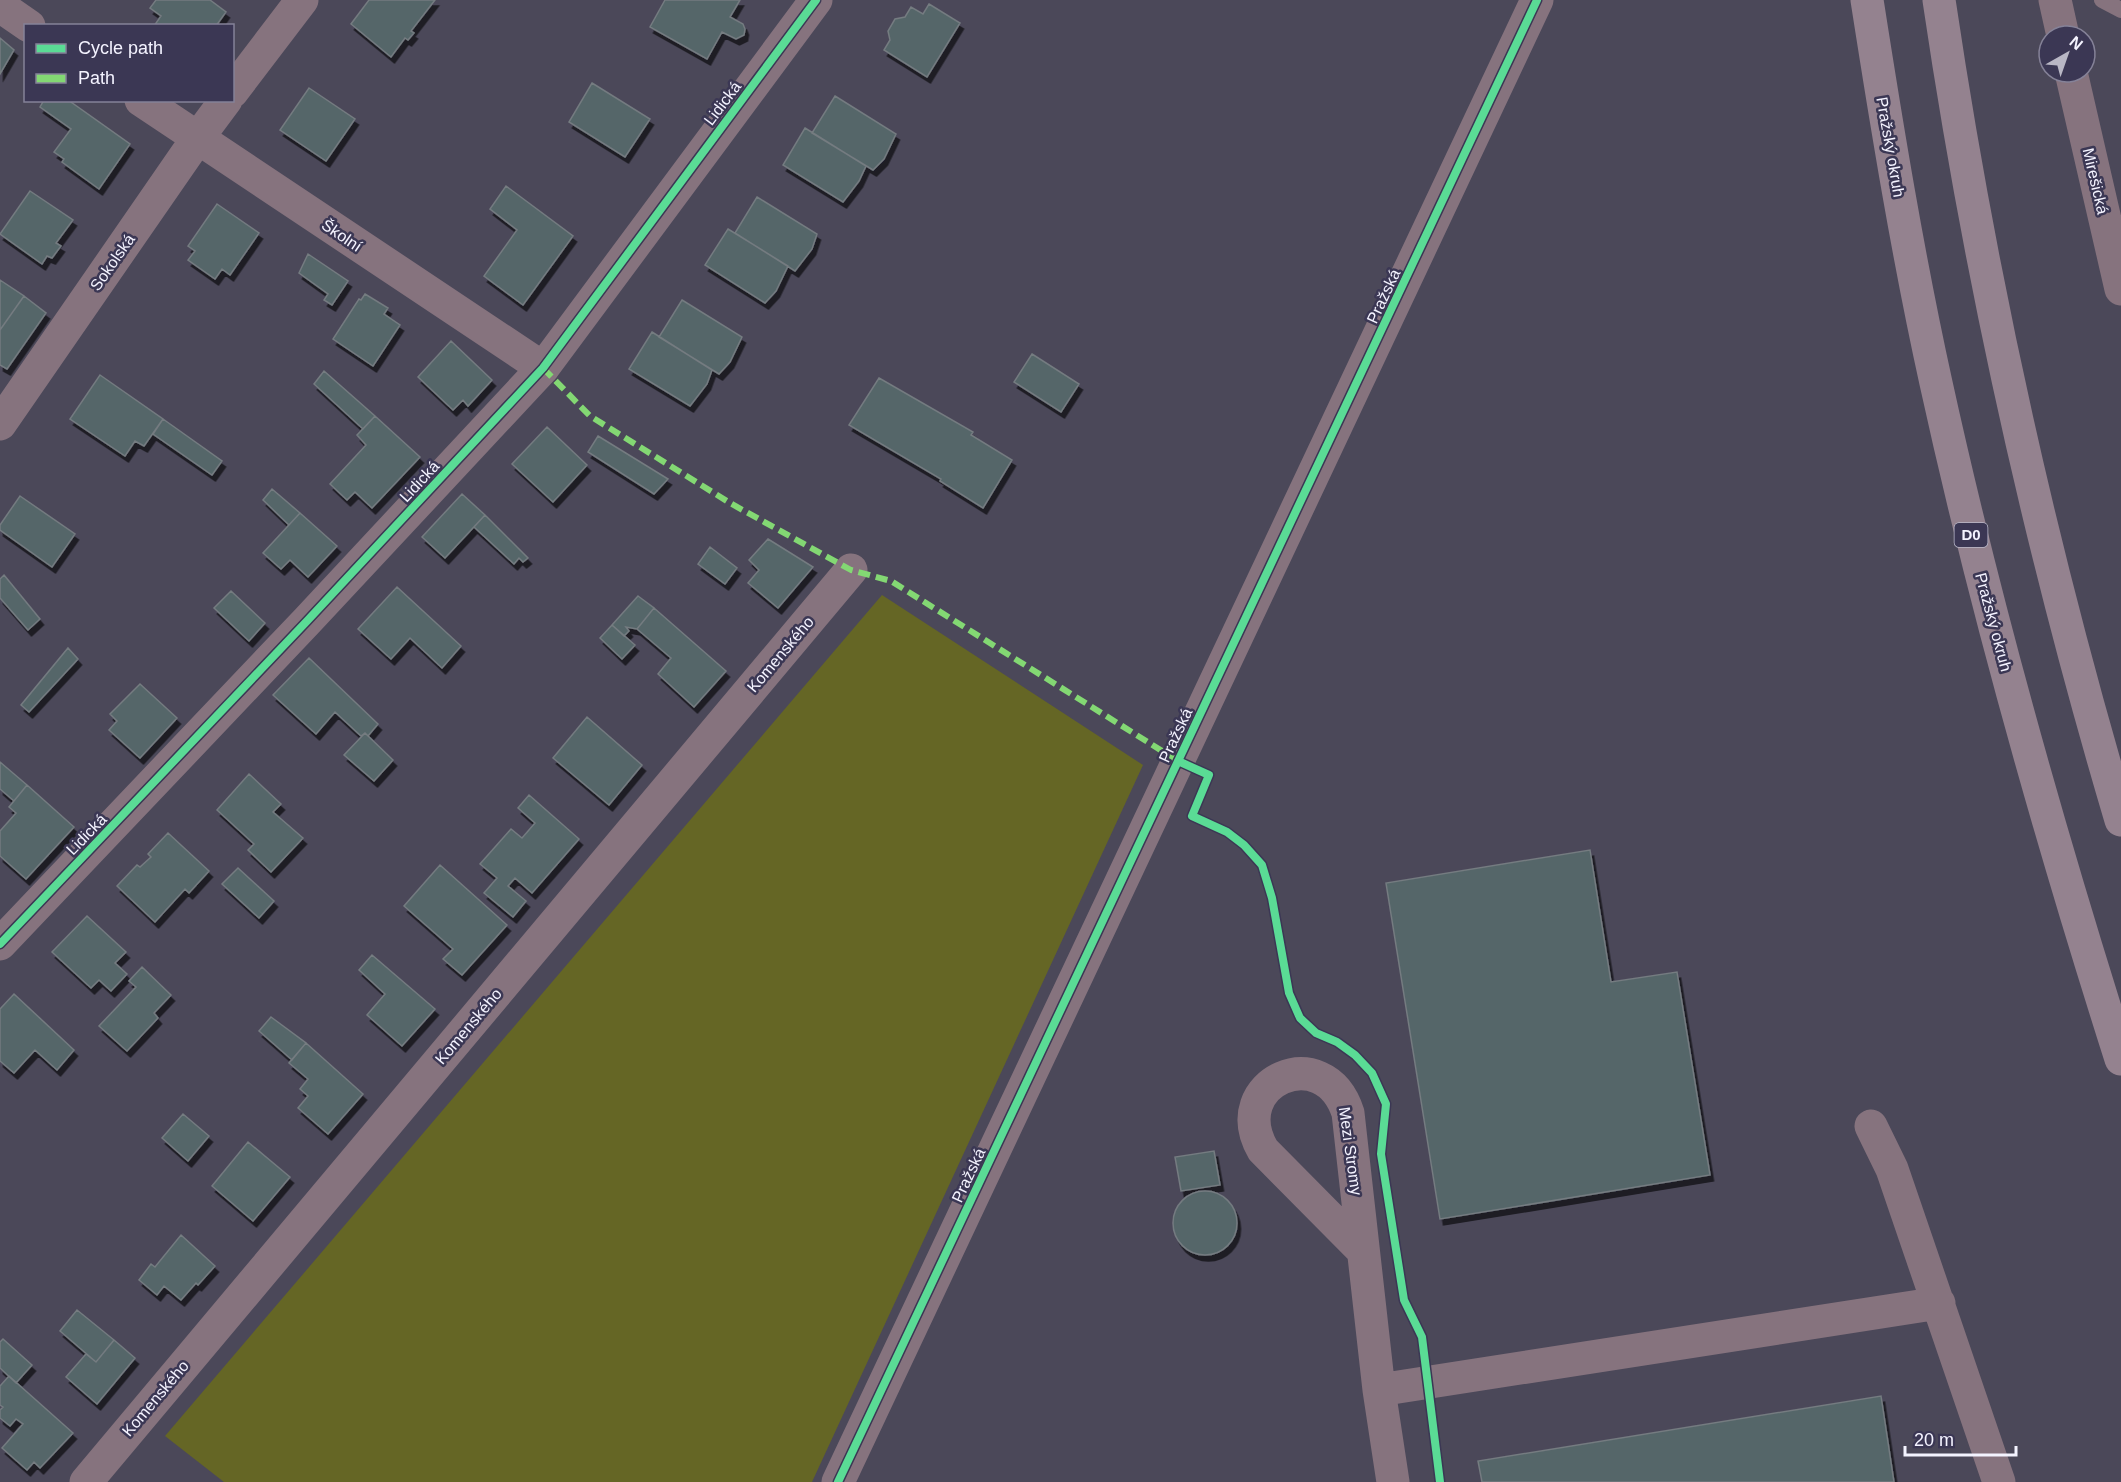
<svg xmlns="http://www.w3.org/2000/svg" width="2121" height="1482" font-family="Helvetica,sans-serif">
<defs>
<filter id="shadow"><feDropShadow dx="3.5" dy="6" stdDeviation="0" flood-color="#0009"/></filter>
</defs>
<rect width="100%" height="100%" fill="#4b4859"/>
<path fill="#656625" d="M882,595L1143,765L812,1482H224L165,1436Z"/>
<path fill="#556669" stroke="#747b80" stroke-width="1.5" filter="url(#shadow)" d="M156,0H210L226,12L216,26H154L161,16L150,8Z
M369,0H435L411,31L414,33L408,40L405,38L391,57L351,24Z
M665,0H740L730,17L743,24L745,29L744,35L736,39L722,32L707,59L650,27Z
M929,4L960,23L927,77L884,50L890,40L888,31L895,19L905,17L911,7L923,14Z
M0,38L14,50L0,74Z
M592,83L650,119L625,157L569,122Z
M309,88L355,119L326,161L280,130Z
M835,96L896,134L884,159L873,170L812,133Z
M44,100H68L130,144L99,189L62,162L64,159L54,152L71,129L40,107Z
M805,128L866,166L859,181L843,202L783,165Z
M506,186L573,236L523,305L484,276L517,230L490,209Z
M30,191L73,220L56,243L61,246L52,258L47,256L42,264L0,234Z
M757,197L817,234L812,249L795,271L735,233Z
M217,204L259,233L230,275L222,269L215,279L188,260L195,251L188,246Z
M728,229L788,266L776,291L765,303L705,265Z
M308,254L348,281L332,305L324,300L328,294L299,273Z
M0,280L24,296L0,330Z
M365,294L388,308L384,314L400,325L373,366L333,339L359,299L361,300Z
M24,296L46,313L7,369L0,365V330Z
M682,300L742,337L730,362L719,374L659,337Z
M652,332L712,370L707,384L690,406L629,369Z
M451,341L492,380L468,406L463,400L453,410L418,377Z
M1032,354L1079,384L1061,412L1014,382Z
M324,371L375,416L363,429L314,384Z
M100,375L163,419L144,446L135,441L125,456L70,419Z
M879,378L973,432L971,435L1012,460L983,508L940,481L941,479L849,425Z
M375,416L420,457L372,508L355,492L347,500L330,484L366,445L357,435Z
M163,419L222,461L212,475L153,434Z
M547,427L587,465L553,502L512,464Z
M598,436L668,479L654,494L588,452Z
M272,489L300,513L289,525L263,500Z
M462,494L485,515L445,558L422,537Z
M20,496L75,534L52,567L0,530V525Z
M300,513L337,546L308,577L290,560L281,569L263,553Z
M485,515L528,558L523,562L519,558L514,564L474,527Z
M768,539L813,567L778,608L748,583L759,570L749,560Z
M710,547L737,568L725,584L698,564Z
M4,575L40,619L28,630L0,598V579Z
M397,587L461,646L442,668L410,638L391,659L358,629Z
M231,591L265,623L249,641L214,608Z
M638,596L654,608L637,629L626,627L629,631L624,636L612,625Z
M654,608L726,671L694,707L658,674L671,658L637,629Z
M612,625L635,645L622,659L600,638Z
M68,648L78,659L29,712L21,705Z
M309,658L378,724L368,736L365,733L361,736L335,712L316,734L273,695Z
M140,684L177,718L140,758L109,730L117,721L110,714Z
M587,717L642,765L609,805L553,758Z
M365,733L393,760L374,781L344,755Z
M0,762L27,785L14,801L0,789Z
M249,774L281,804L273,812L303,838L271,872L248,850L254,844L217,810Z
M27,785L74,827L26,879L0,856V831L16,813L9,807Z
M529,795L579,839L532,893L515,878L508,886L526,901L513,917L484,893L497,878L480,864L511,829L522,838L535,823L518,808Z
M168,833L209,871L189,893L185,889L155,922L117,886L137,865L140,867L151,857L148,854Z
M1590,850L1611,982L1677,972L1710,1175L1440,1219L1386,883Z
M440,865L507,925L462,975L443,959L453,949L404,906Z
M238,868L274,901L259,918L222,884Z
M87,916L126,952L115,963L127,974L111,991L99,980L91,988L52,952Z
M372,955L435,1009L402,1046L367,1015L385,994L359,970Z
M142,967L171,995L154,1013L158,1018L127,1051L99,1026L136,987L129,981Z
M14,994L74,1050L57,1070L35,1050L14,1073L0,1061V1009Z
M271,1017L306,1043L292,1060L259,1031Z
M306,1043L363,1094L328,1134L298,1108L308,1096L300,1089L308,1079L289,1063Z
M183,1114L209,1136L188,1161L162,1138Z
M248,1142L290,1177L253,1221L212,1186Z
M1214,1151L1220,1185L1181,1191L1175,1157Z
M1173 1223a32 32 0 1 1 64 0a32 32 0 1 1-64 0Z
M181,1235L215,1266L198,1285L196,1283L181,1300L164,1286L157,1295L139,1280L151,1264L155,1267Z
M77,1310L114,1340L96,1362L60,1331Z
M3,1339L32,1365L16,1383L0,1368V1342Z
M114,1340L135,1358L97,1404L66,1377L86,1354L96,1362Z
M9,1376L73,1433L40,1468L34,1462L27,1470L2,1448L23,1424L16,1419L10,1426L0,1418V1410L3,1407L0,1405V1386Z
M1881,1396L1894,1482H1482L1478,1461Z"/>
<g fill="none" stroke-linecap="round" stroke-linejoin="round">
<path stroke="#86737e" stroke-width="16" d="M2102,0L2121,10"/>
<path stroke="#86737e" stroke-width="33" d="M2055,0L2063,36
M0,6L29,26
M2071,72L2121,289
M232,92L302,0
M141,100L543,368
M0,424L197,139L226,100
M0,944L307,621L543,368L816,0
M1871,1126L1892,1169L1999,1482
M1363,1251L1263,1150C1224,1082 1324,1038 1348,1113L1379,1390L1393,1482
M1379,1390L1939,1303
M86,1482L851,570
M838,1482L1537,0"/>
<path stroke="#94828f" stroke-width="33" d="M1867,0C1887,128 1908,256 1936,383C1986,611 2050,836 2121,1059
M1939,0C1980,277 2041,551 2121,820"/>
<path stroke="#83d873" stroke-width="6" stroke-dasharray="12 6" stroke-linecap="butt" d="M543,368L590,416L730,503L851,570L891,581L1178,761"/>
<defs>
<path id="cycleway" d="M1178,761L1209,775L1192,816L1227,832L1244,845L1262,865L1272,898L1289,993L1300,1018L1316,1033L1337,1042L1355,1055L1372,1073L1386,1104L1381,1154L1404,1300L1422,1337L1440,1482
M0,944L307,621L543,368L816,0
M838,1482L1537,0"/>
</defs>
<use href="#cycleway" stroke="#3b3754" stroke-width="11"/>
<use href="#cycleway" stroke="#5adb95" stroke-width="8"/>
</g>
<g text-anchor="middle" stroke-width="5" stroke-linejoin="round" paint-order="stroke">
<rect fill="#3b3754" stroke="#bcbbcc" stroke-width="1.5" x="1954.5" y="523" width="33" height="24" rx="4.5"/>
<g font-size="15" font-weight="bold" fill="#f4f3ff">
<text x="1971" y="540">D0</text>
</g>
<g font-size="16" fill="#f4f3ff" stroke="#3b3754">
<text transform="translate(722 103) rotate(-53)" y="6">Lidická</text>
<text transform="translate(1891 147) rotate(80)" y="6">Pražský okruh</text>
<text transform="translate(2096 181) rotate(77)" y="6">Mirešická</text>
<text transform="translate(342 235) rotate(34)" y="6">Školní</text>
<text transform="translate(112 262) rotate(-55)" y="6">Sokolská</text>
<text transform="translate(1383 296) rotate(-65)" y="6">Pražská</text>
<text transform="translate(419 481) rotate(-47)" y="6">Lidická</text>
<text transform="translate(1994 622) rotate(75)" y="6">Pražský okruh</text>
<text transform="translate(780 654) rotate(-50)" y="6">Komenského</text>
<text transform="translate(1175 735) rotate(-65)" y="6">Pražská</text>
<text transform="translate(86 834) rotate(-46)" y="6">Lidická</text>
<text transform="translate(468 1026) rotate(-50)" y="6">Komenského</text>
<text transform="translate(1351 1151) rotate(82)" y="6">Mezi Stromy</text>
<text transform="translate(968 1175) rotate(-65)" y="6">Pražská</text>
<text transform="translate(155 1398) rotate(-50)" y="6">Komenského</text>
</g>
</g>
<rect x="24" y="24" width="210" height="78" fill="#3b3754" stroke="#858298" stroke-width="1.5"/>
<rect x="36" y="44" width="30" height="9" fill="#5adb95" stroke="#858298" stroke-width="1.5"/>
<text x="78" y="54" font-size="18" fill="#f4f3ff">Cycle path</text>
<rect x="36" y="74" width="30" height="9" fill="#83d873" stroke="#858298" stroke-width="1.5"/>
<text x="78" y="84" font-size="18" fill="#f4f3ff">Path</text>
<g transform="translate(2067 54) rotate(40)"><circle r="28" fill="#3b3754" stroke="#858298" stroke-width="1.5"/>
<path d="M0-4.5L10 22L0 15L-10 22Z" fill="#b9b7c5"/>
<text y="-9" font-size="16" font-weight="bold" text-anchor="middle" fill="#f4f3ff">N</text>
</g>
<path d="M1905 1446v9h111v-9" fill="none" stroke="#f4f3ff" stroke-width="3"/>
<text x="1914" y="1446" font-size="18" fill="#f4f3ff" stroke="#3b3754" stroke-width="4.5" paint-order="stroke">20 m</text>
</svg>
